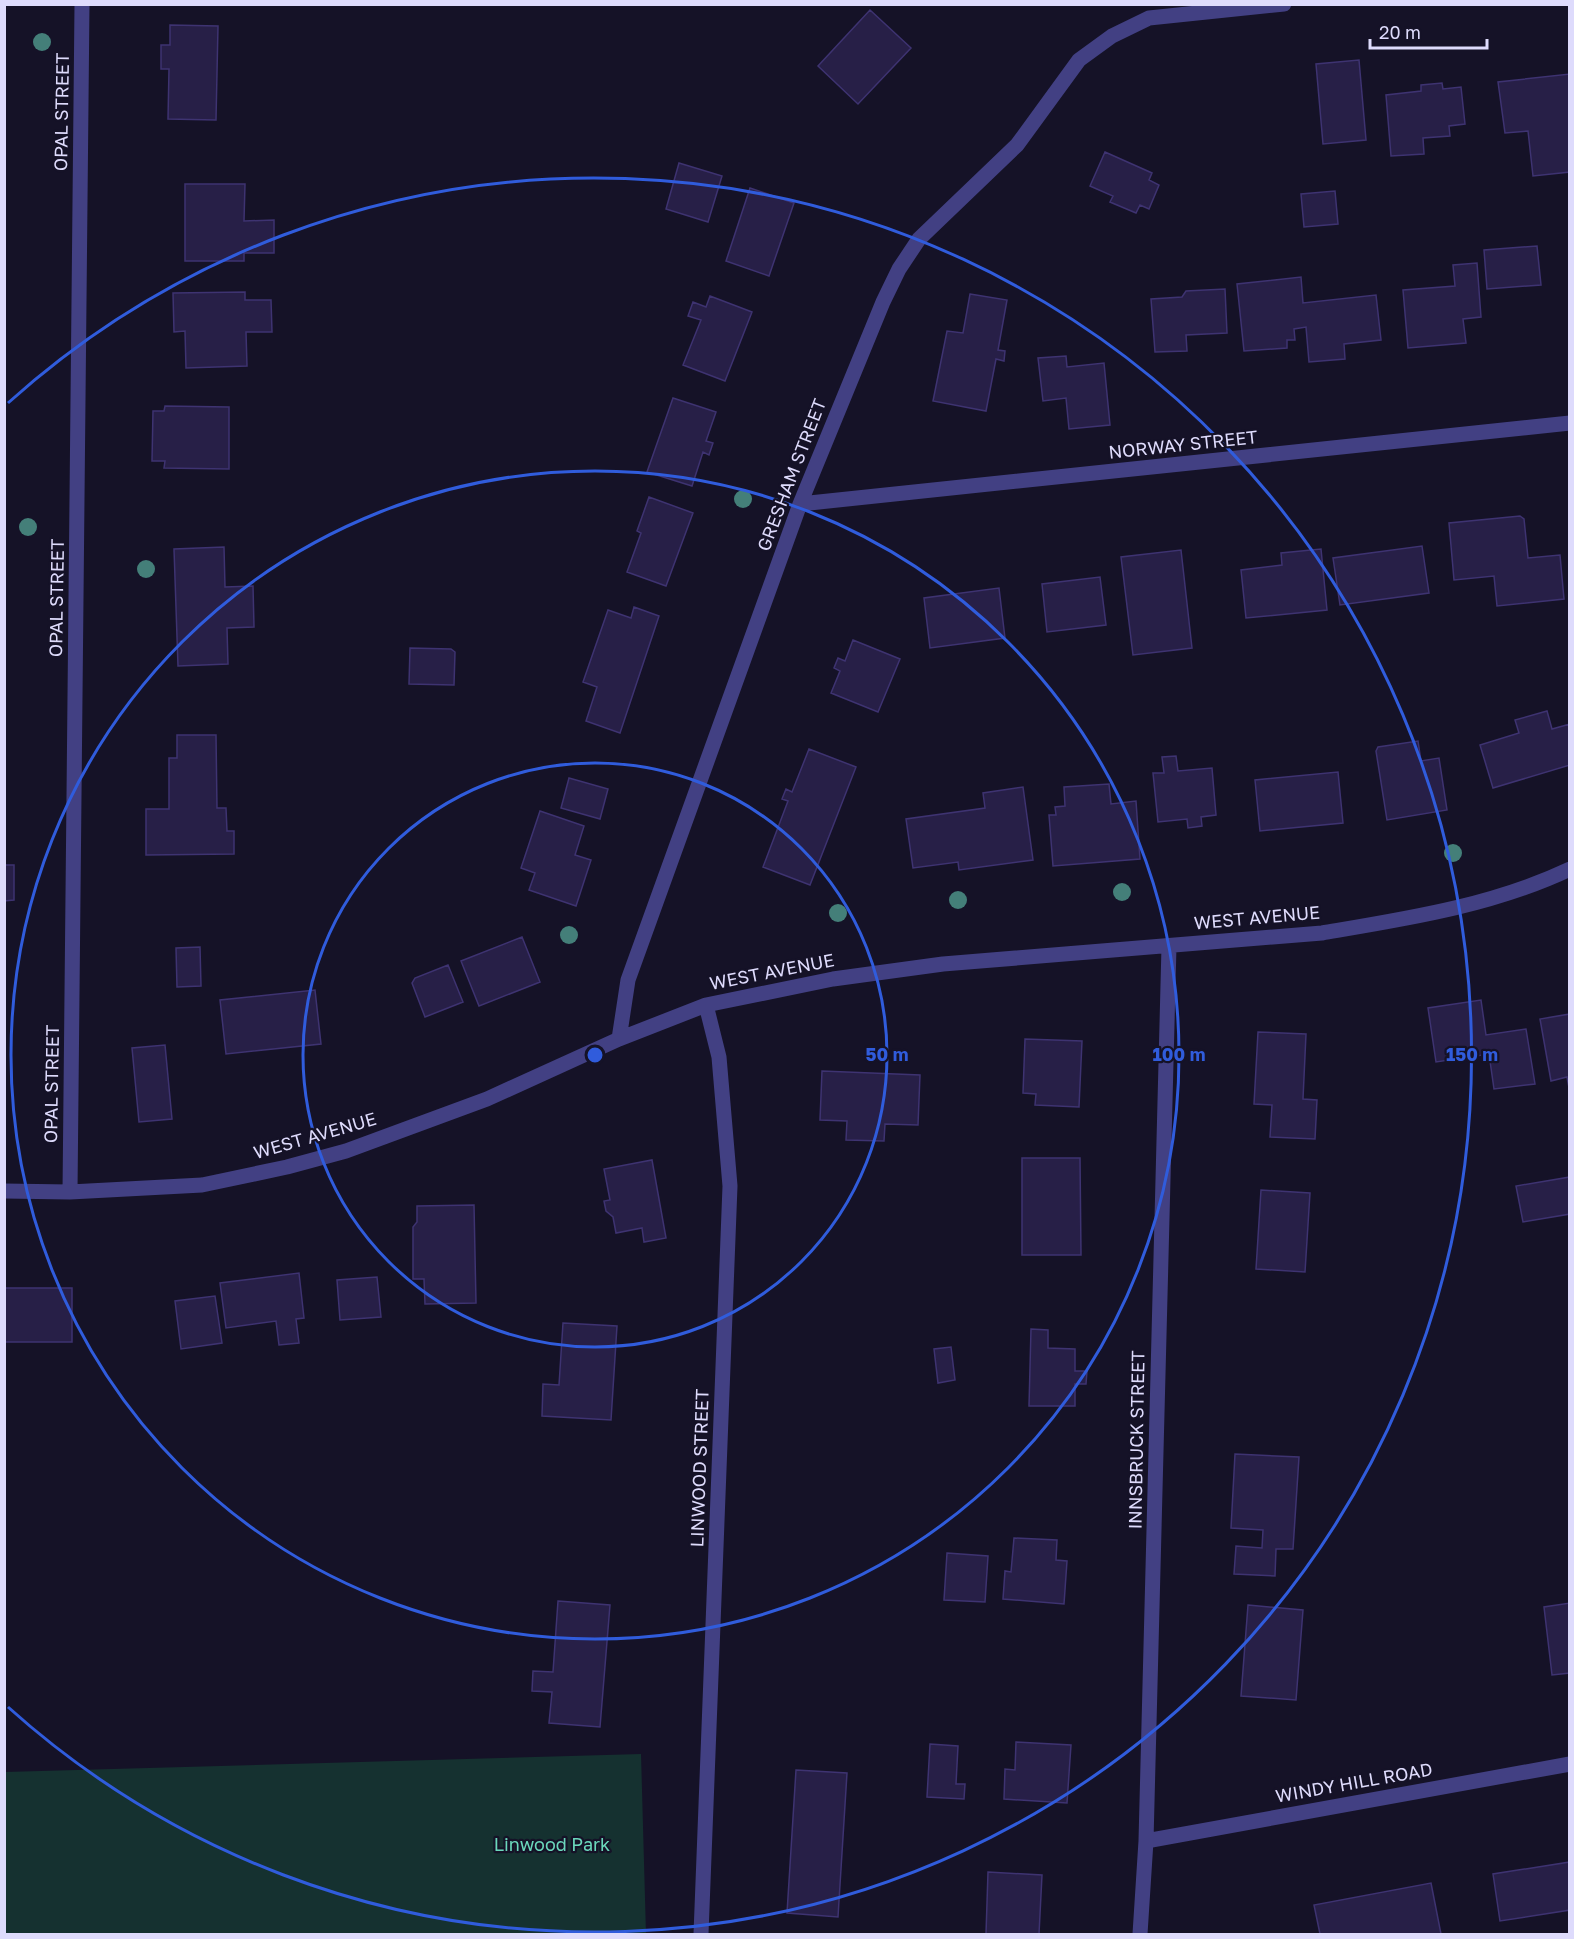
<svg xmlns="http://www.w3.org/2000/svg" width="1574" height="1939" font-family="'Golos Text',sans-serif">
<rect width="100%" height="100%" fill="#151227"/>
<path fill="#153130" d="M641,1754L646,1934H5V1772Z"/>
<path fill="#271f47" stroke="#3e3371" stroke-width="1.5" d="M870,10L911,48L858,104L818,66Z
M170,25L218,26L216,120L168,119L169,69H161V45H170Z
M1359,60L1366,140L1323,144L1316,64Z
M1570,74V172L1533,176L1528,131L1505,133L1498,82Z
M1442,83L1443,89L1461,87L1465,124L1449,126L1450,136L1423,138L1424,154L1391,156L1386,95L1421,91V85Z
M1105,152L1152,173L1149,180L1159,185L1149,209L1140,205L1136,213L1110,202L1113,196L1090,186Z
M679,163L722,176L708,222L666,209Z
M185,184H245L244,221L274,220V253H244V261H185Z
M750,188L794,203L769,276L726,261Z
M1335,191L1338,224L1304,227L1301,194Z
M1537,246L1541,285L1487,289L1484,250Z
M1477,263L1481,317L1463,319L1466,343L1408,348L1403,290L1455,286L1453,265Z
M1301,277L1303,303L1376,295L1381,340L1344,344L1345,359L1309,362L1306,327L1294,329L1295,340H1287V348L1244,351L1237,284Z
M1225,289L1227,333L1186,335L1187,351L1155,352L1151,299L1182,297L1186,291Z
M245,292V300H271L272,332H246L247,366L186,368L185,331L174,332L173,293Z
M970,294L1007,300L998,350L1005,351L1004,361L996,359L986,411L933,401L947,331L963,333Z
M710,296L752,312L725,381L683,365L701,320L688,316L693,302L706,307Z
M1066,356L1067,367L1104,363L1110,425L1069,429L1066,398L1043,401L1038,358Z
M673,398L716,412L706,441L713,443L709,455L703,452L692,486L647,472Z
M165,406L229,407V469L164,468L165,461H152L153,411H164Z
M649,497L693,513L666,586L627,572L641,533L637,531Z
M1520,516L1524,519L1528,558L1560,555L1564,599L1497,606L1494,576L1454,580L1449,523Z
M1422,546L1429,593L1340,605L1333,558Z
M224,547L225,587L253,586L254,627L227,628L228,664L178,666L174,549Z
M1321,549L1327,610L1246,618L1241,570L1282,565L1281,553Z
M1181,550L1192,648L1133,655L1121,557Z
M1100,577L1106,625L1047,632L1042,584Z
M999,588L1005,638L930,648L924,598Z
M634,607L659,616L620,733L586,721L597,687L583,682L608,610L631,618Z
M853,640L900,659L878,712L831,693L840,671L834,668L838,658L845,661Z
M410,648L451,649L455,652L454,685L409,684Z
M1547,711L1552,729L1570,724V765L1493,788L1480,745L1519,733L1515,720Z
M177,735H216L217,808H226L227,831H234V854L146,855V809H169V758H177Z
M1418,741L1421,761L1439,758L1447,810L1387,820L1376,751L1378,747Z
M809,749L856,767L810,885L763,867L788,801L782,799L786,789L792,792Z
M1176,756L1178,771L1212,768L1216,815L1201,817L1202,826L1188,828L1187,819L1158,822L1153,773H1164L1162,757Z
M1338,772L1343,823L1260,831L1255,780Z
M569,778L608,789L600,819L561,808Z
M1109,784L1111,804L1136,801L1140,859L1053,866L1049,815H1056L1055,807L1065,806L1064,787Z
M1023,787L1033,860L959,870L958,862L913,868L906,819L985,808L983,793Z
M540,811L584,826L575,855L591,860L576,906L529,890L535,873L521,868Z
M4,865H14V900L4,901Z
M522,937L540,982L479,1006L461,961Z
M200,947L201,986L177,987L176,948Z
M448,965L463,1002L425,1017L412,983L415,978Z
M315,990L321,1044L226,1054L220,1000Z
M1481,1000L1486,1035L1526,1029L1535,1084L1494,1089L1489,1054L1436,1062L1428,1008Z
M1570,1014V1093L1567,1077L1551,1081L1540,1019Z
M1258,1032L1306,1034L1303,1099L1317,1100L1315,1139L1270,1137L1272,1105L1254,1104Z
M1025,1039L1082,1041L1079,1107L1035,1105L1036,1094L1023,1093Z
M165,1045L172,1119L139,1122L132,1048Z
M822,1071L920,1075L918,1125L885,1124L884,1141L846,1140L847,1121L820,1120Z
M1022,1158H1080L1081,1255H1022Z
M652,1160L666,1238L644,1242L642,1228L616,1233L613,1217L606,1211L604,1201L610,1200L604,1169Z
M1570,1177V1214L1523,1222L1516,1186Z
M1261,1190L1310,1193L1305,1272L1256,1269Z
M474,1205L476,1303L425,1304L424,1279H413V1227L417,1222V1206Z
M299,1273L304,1318L296,1319L299,1343L279,1345L276,1321L226,1328L220,1283Z
M377,1277L381,1317L340,1320L337,1280Z
M4,1288H72V1342H4Z
M215,1296L222,1343L181,1349L175,1301Z
M563,1323L617,1326L611,1420L542,1416L543,1384L559,1385Z
M1031,1329L1048,1330V1348L1075,1349V1371H1087L1086,1384H1075V1406H1029Z
M951,1347L955,1380L938,1383L934,1349Z
M1235,1454L1299,1457L1293,1549H1276L1275,1576L1234,1574L1236,1546L1262,1548L1263,1530L1231,1528Z
M1014,1538L1057,1540L1056,1560L1067,1561L1064,1604L1003,1599L1005,1571L1011,1572Z
M947,1553L988,1556L985,1602L944,1600Z
M558,1601L610,1605L600,1727L549,1723L552,1692L532,1691L533,1671L553,1672Z
M1570,1603V1673L1552,1675L1544,1607Z
M1248,1605L1303,1610L1296,1700L1241,1696Z
M1016,1742L1071,1745L1067,1803L1004,1799L1005,1769L1015,1770Z
M930,1744L958,1746L956,1784H965L964,1799L927,1797Z
M796,1770L847,1773L838,1917L787,1913Z
M1570,1862V1910L1500,1921L1493,1874Z
M988,1872L1042,1875L1039,1934H986Z
M1431,1883L1441,1934H1320L1314,1905Z"/>
<g fill="none" stroke-linecap="round" stroke-linejoin="round">
<path stroke="#424083" stroke-width="15" d="M800,504L1570,423
M619,1039L628,980L800,504L883,302L899,269L919,239L1017,145L1079,60L1112,36L1149,18L1284,4
M4,1191L70,1192L202,1185L287,1167L346,1151L487,1099L619,1039L706,1005L833,979L943,964L1322,933C1405,919 1492,906 1570,869
M70,1192L82,4
M1146,1841L1570,1764
M701,1934L730,1186L719,1057L706,1005
M1140,1934L1146,1841L1169,946"/>
</g>
<g fill="#447f79">
<circle cx="42" cy="42" r="9"/>
<circle cx="743" cy="499" r="9"/>
<circle cx="28" cy="527" r="9"/>
<circle cx="146" cy="569" r="9"/>
<circle cx="1453" cy="853" r="9"/>
<circle cx="1122" cy="892" r="9"/>
<circle cx="958" cy="900" r="9"/>
<circle cx="838" cy="913" r="9"/>
<circle cx="569" cy="935" r="9"/>
</g>
<g fill="none" stroke="#305cdc" stroke-width="3">
<circle cx="595" cy="1055" r="292"/>
<circle cx="595" cy="1055" r="584"/>
<path d="M8 403A877 877 0 1 1 8 1707"/>
</g>
<g text-anchor="middle" stroke-width="4.5" stroke-linejoin="round" paint-order="stroke">
<g font-size="18" fill="#dedbfc" stroke="#151227">
<text transform="translate(62 112) rotate(-89)" y="6">OPAL STREET</text>
<text transform="translate(1183 445) rotate(-6)" y="6">NORWAY STREET</text>
<text transform="translate(792 475) rotate(-69)" y="6">GRESHAM STREET</text>
<text transform="translate(57 598) rotate(-89)" y="6">OPAL STREET</text>
<text transform="translate(1257 918) rotate(-5)" y="6">WEST AVENUE</text>
<text transform="translate(772 972) rotate(-11)" y="6">WEST AVENUE</text>
<text transform="translate(52 1084) rotate(-89)" y="6">OPAL STREET</text>
<text transform="translate(315 1136) rotate(-16)" y="6">WEST AVENUE</text>
<text transform="translate(1137 1440) rotate(-89)" y="6">INNSBRUCK STREET</text>
<text transform="translate(700 1468) rotate(-88)" y="6">LINWOOD STREET</text>
<text transform="translate(1354 1783) rotate(-10)" y="6">WINDY HILL ROAD</text>
</g>
<g font-size="18" fill="#6bd8bc" stroke="#151227">
<text x="552" y="1851">Linwood Park</text>
</g>
</g>
<circle cx="595" cy="1055" r="9" fill="#305cdc" stroke="#151227" stroke-width="3"/>
<g font-size="18" text-anchor="middle" font-weight="bold" fill="#305cdc" stroke="#151227" stroke-width="4.5" stroke-linejoin="round" paint-order="stroke">
<text x="887" y="1061">50 m</text>
<text x="1179" y="1061">100 m</text>
<text x="1472" y="1061">150 m</text>
</g>
<rect width="1574" height="1939" fill="none" stroke="#dedbfc" stroke-width="12"/>
<path d="M1370 39v9h117v-9" fill="none" stroke="#dedbfc" stroke-width="3"/>
<text x="1379" y="39" font-size="18" fill="#dedbfc" stroke="#151227" stroke-width="4.5" paint-order="stroke">20 m</text>
</svg>
